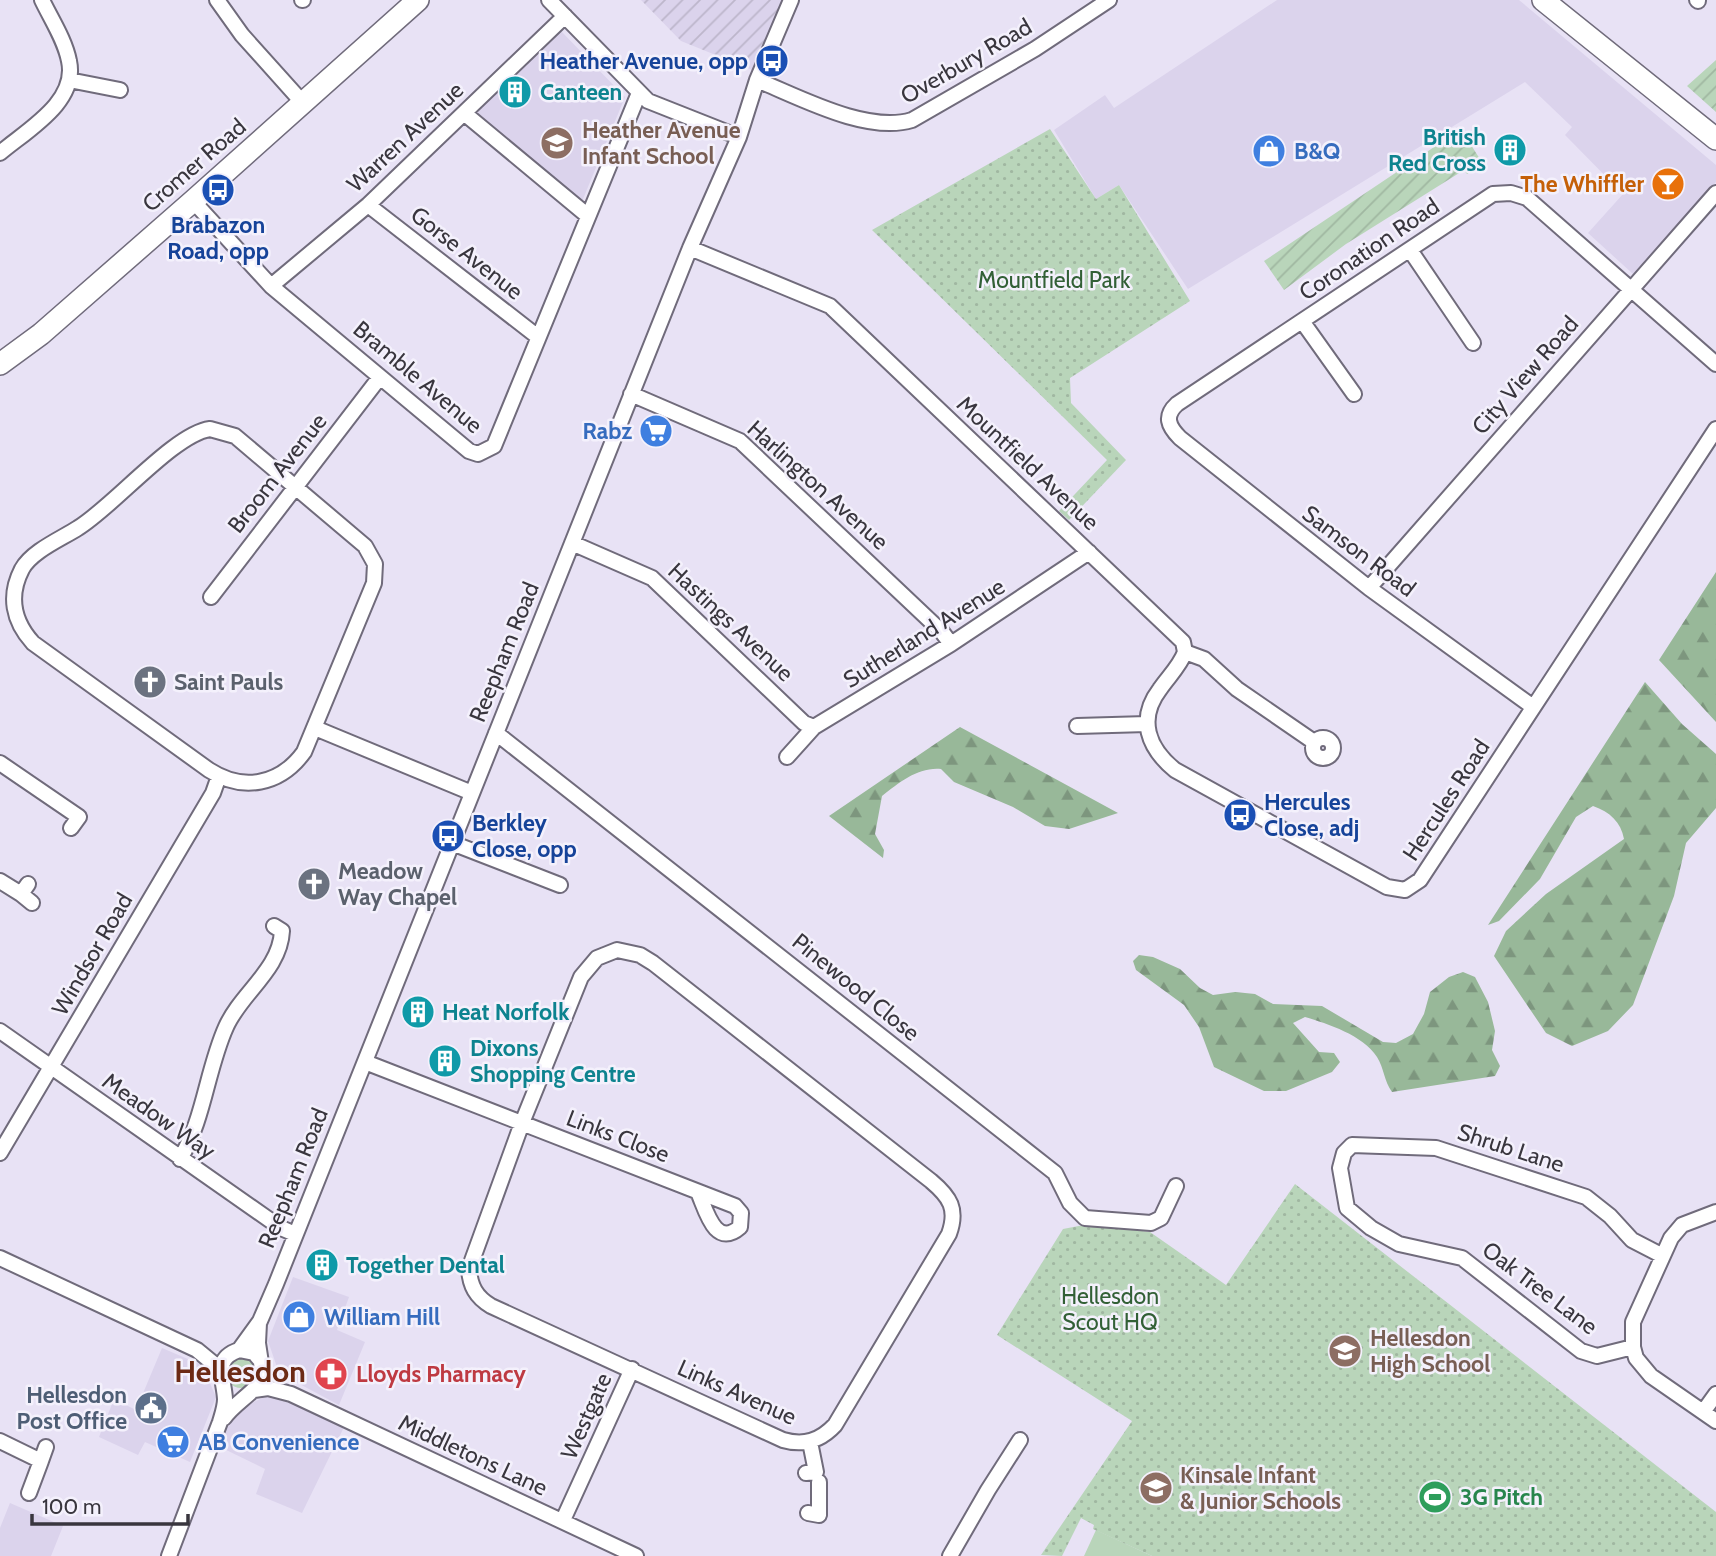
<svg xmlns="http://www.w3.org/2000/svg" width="1716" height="1556" font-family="Cabin,sans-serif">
<defs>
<pattern id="industrial-furrows" width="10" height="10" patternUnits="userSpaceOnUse" patternTransform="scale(1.75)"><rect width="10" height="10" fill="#dbd3ec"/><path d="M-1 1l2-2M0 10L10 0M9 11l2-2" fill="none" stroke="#bdb6cb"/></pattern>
<pattern id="forest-firs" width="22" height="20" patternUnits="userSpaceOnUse" patternTransform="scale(1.75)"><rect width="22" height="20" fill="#98b899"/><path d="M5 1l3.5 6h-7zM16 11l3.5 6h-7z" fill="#7d967e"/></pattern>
<pattern id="park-dots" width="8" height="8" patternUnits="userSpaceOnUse" patternTransform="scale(1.75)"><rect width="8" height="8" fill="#b9d5ba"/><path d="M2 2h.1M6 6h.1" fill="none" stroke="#a0b7a1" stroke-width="1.8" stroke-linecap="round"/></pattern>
<pattern id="garden-furrows" width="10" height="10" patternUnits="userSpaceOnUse" patternTransform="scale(1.75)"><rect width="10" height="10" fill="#b9d5ba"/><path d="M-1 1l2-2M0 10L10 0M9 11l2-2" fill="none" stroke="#a0b7a1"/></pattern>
</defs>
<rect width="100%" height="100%" fill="#e8e2f5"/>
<path fill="#dbd3ec" d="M1277,0H1519L1716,165V182L1633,274L1588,233L1623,194L1565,135L1572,127L1525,82L1188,289L1119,185L1096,199L1054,130L1105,95L1114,108Z
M560,30L625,97L581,204L472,114Z
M293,1277L349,1297L337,1330L365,1342L339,1405L279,1373L268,1341Z
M162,1348L202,1365L216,1397L190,1462L145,1442L138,1455L99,1437L114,1399L136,1410Z
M272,1394L345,1425L302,1513L256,1494L265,1469L220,1447L227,1426L239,1408Z
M10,1503L63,1526L51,1556H0V1528Z"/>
<path fill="url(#industrial-furrows)" d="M641,0H784L755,71L681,41Z"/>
<path fill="#b9d5ba" d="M225 1372a16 16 0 1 1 32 0a16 16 0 1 1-32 0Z
M1096,1530L1152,1556H1084Z"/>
<path fill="url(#forest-firs)" d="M1716,572V722L1659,660Z
M1645,682L1682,724L1716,754V808L1686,843L1674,896L1633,1005L1608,1031L1572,1046L1546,1033L1494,956L1506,931L1546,894L1624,839C1621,822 1610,812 1593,806L1576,817L1540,879L1499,921L1488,925Z
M960,727L1118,813L1069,829L1045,826L1013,807L954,782L941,769C918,767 900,782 882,796L875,834L884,850L883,858L829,816Z
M1139,955L1153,957L1180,969L1200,988L1213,995L1235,992L1255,994L1273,1004L1322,1006L1383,1042L1396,1043L1413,1034L1424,1014L1430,992L1449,977L1463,972L1475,977L1488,1002L1495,1031L1492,1050L1500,1066L1495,1076L1392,1092C1384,1081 1384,1068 1377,1057C1363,1035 1328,1024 1305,1017L1293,1023L1319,1052L1334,1053L1340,1062L1332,1072L1286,1091H1264L1214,1067L1199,1027L1184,1005L1136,970L1133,961Z"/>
<path fill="url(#park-dots)" d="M1050,129L1096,199L1119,185L1190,301L1070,378L1071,403L1126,460L1069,520L1059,511L1107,460L872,230Z
M1295,1184L1716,1512V1556H1152L1093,1529L1094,1525L1081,1518L1062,1556L1041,1555L1132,1421L997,1335L1063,1229L1089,1224L1150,1232L1226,1285Z"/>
<path fill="url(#garden-furrows)" d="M1716,60V112L1687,86Z
M1461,129L1483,164L1467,174L1464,170L1346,244L1284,290L1264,261Z"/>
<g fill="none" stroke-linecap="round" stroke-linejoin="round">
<defs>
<path id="minor" d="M217,0L242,35L303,103
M302,0H303
M549,0L648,101L739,137
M1697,0L1698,1
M69,80L120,90
M757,80C799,97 867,134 912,120L1035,49L1109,0
M464,113L588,216
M0,153C27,130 78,102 69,61C65,40 51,19 42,0
M193,201L271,286L469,451L478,454L494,446L639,93
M368,205L538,337
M690,248L830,306L1183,642L1185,652
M1410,250L1473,343
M271,286L368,205L565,16
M1302,321L1354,394
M631,394L740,441L942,632L951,644
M210,429L235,436L365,546L375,564L374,583L304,752C280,785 243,792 209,770L33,643C13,621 8,596 22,569C32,551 61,539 78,528C114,506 174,434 210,429Z
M572,543L652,578L804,723L814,727
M1369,588L1716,193
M211,597L380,377
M1185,652C1180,666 1168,677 1160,689C1137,719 1148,748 1175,770L1387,887L1405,890L1420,880L1716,429
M1185,652L1204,659L1237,689L1314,742
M1533,707L1369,588L1180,438C1168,426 1164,416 1177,404L1493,194L1511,193L1527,198L1716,364
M1077,726L1147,724
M315,728L472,793
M496,733L1055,1173L1070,1203L1085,1218L1151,1223L1161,1218L1176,1186
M1313 748a10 10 0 1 1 20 0a10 10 0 1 1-20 0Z
M787,757L814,727L951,644L1089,552
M0,763L79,817L71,828
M452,843L560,885
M0,881L21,894L28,884
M21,894L32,903
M617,950L640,955L653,963L931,1181C950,1197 958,1209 949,1234L835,1425C820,1441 804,1446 783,1440L491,1306C476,1297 470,1286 469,1269L522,1123L581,977L597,958Z
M0,1031L281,1228L295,1234
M365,1062L735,1206L741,1213L740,1227C715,1249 706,1210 698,1192
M0,1153L213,793L219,776
M180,1159C204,1120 207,1069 226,1027C241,993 280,970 282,931L274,926
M1716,1212L1682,1225L1671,1238L1633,1322V1347L1636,1358L1651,1376L1716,1421
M0,1258L197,1350L214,1364L220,1375
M1633,1347L1597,1356L1581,1351L1462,1258L1399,1244L1371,1228L1347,1208L1340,1168L1344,1153L1352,1145L1436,1148L1586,1197L1610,1216L1632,1240L1661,1255
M239,1350L260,1321L276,1284L690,248L739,137L757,80L791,0
M254,1390L268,1388L291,1394L636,1556
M1703,1412L1716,1394
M224,1418C235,1402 257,1392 263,1376L258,1343L259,1323
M0,1441L41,1461L46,1447
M806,1473L816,1472L810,1442
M29,1493L41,1461
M808,1513L819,1515V1482
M563,1520L632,1369
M169,1556L220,1422C222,1415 225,1407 225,1399C224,1378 212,1359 239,1350L254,1353L260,1360
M950,1556L988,1490L1020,1440"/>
<path id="highway" d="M1543,0L1716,139
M0,364L41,334L193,201L418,0"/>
</defs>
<use href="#minor" stroke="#706b7b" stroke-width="18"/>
<use href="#highway" stroke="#706b7b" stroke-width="24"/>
<use href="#minor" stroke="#fff" stroke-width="14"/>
<use href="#highway" stroke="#fff" stroke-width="21"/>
</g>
<defs>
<symbol id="bus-disc" viewBox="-11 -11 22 22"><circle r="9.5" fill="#1a4fb4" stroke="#f4f1fc"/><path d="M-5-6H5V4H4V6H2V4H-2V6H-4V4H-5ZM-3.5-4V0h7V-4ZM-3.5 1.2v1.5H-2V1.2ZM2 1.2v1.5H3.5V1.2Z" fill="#fff"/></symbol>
<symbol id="building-disc" viewBox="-11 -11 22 22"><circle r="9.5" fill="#0f9aa8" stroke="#f4f1fc"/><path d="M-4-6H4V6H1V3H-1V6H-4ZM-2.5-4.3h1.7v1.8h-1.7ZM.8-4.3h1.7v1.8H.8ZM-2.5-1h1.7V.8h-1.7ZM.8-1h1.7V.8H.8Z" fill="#fff"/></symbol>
<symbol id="school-disc" viewBox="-11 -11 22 22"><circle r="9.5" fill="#8d6e63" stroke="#f4f1fc"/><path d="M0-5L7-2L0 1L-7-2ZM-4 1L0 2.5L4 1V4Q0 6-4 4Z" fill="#fff"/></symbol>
<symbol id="shop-disc" viewBox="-11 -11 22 22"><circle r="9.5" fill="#3f7fe0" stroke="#f4f1fc"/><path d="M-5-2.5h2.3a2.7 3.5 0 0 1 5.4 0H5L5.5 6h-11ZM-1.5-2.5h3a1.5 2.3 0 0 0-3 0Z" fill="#fff"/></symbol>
<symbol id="bar-disc" viewBox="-11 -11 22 22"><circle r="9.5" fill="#e8710a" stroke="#f4f1fc"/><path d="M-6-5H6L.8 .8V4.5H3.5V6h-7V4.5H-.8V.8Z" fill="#fff"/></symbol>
<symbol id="supermarket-disc" viewBox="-11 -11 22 22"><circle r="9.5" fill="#3f7fe0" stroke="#f4f1fc"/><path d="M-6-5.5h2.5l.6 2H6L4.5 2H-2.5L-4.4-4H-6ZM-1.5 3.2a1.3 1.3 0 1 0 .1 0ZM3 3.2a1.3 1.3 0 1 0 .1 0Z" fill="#fff"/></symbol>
<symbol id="church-disc" viewBox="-11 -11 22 22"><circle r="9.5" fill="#6b7280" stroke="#f4f1fc"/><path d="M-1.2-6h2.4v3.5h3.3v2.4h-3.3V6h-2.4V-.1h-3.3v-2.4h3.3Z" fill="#fff"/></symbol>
<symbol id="pharmacy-disc" viewBox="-11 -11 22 22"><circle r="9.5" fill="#e0444e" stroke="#f4f1fc"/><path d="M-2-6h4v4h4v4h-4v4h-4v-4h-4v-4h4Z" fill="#fff"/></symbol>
<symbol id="civic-disc" viewBox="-11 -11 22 22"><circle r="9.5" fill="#5c6f8a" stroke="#f4f1fc"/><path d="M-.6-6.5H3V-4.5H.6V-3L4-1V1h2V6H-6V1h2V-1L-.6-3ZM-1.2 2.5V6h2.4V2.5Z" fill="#fff"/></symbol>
<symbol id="stadium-disc" viewBox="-11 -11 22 22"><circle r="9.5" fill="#2e9e5b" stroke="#f4f1fc"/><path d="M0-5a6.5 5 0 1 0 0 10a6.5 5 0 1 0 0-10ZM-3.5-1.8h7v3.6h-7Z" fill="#fff"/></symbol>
</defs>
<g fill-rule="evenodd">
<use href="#bus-disc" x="753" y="42" width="38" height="38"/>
<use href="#building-disc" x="496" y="73" width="38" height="38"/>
<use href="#school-disc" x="538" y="124" width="38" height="38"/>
<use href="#building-disc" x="1491" y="131" width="38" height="38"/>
<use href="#shop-disc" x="1250" y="132" width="38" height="38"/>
<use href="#bar-disc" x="1649" y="165" width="38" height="38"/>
<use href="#bus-disc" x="199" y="171" width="38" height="38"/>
<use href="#supermarket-disc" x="637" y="412" width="38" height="38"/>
<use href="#church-disc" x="131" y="663" width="38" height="38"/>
<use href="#bus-disc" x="1221" y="796" width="38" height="38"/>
<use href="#bus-disc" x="429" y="817" width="38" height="38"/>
<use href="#church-disc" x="295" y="865" width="38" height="38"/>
<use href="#building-disc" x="399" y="993" width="38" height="38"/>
<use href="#building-disc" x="426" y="1042" width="38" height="38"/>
<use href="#building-disc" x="303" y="1246" width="38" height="38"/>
<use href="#shop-disc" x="280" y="1298" width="38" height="38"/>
<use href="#school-disc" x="1326" y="1332" width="38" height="38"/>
<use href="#pharmacy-disc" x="312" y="1355" width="38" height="38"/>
<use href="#civic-disc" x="132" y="1389" width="38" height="38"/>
<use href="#supermarket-disc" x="154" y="1423" width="38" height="38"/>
<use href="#school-disc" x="1137" y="1469" width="38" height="38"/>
<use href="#stadium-disc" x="1416" y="1478" width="38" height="38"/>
</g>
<g text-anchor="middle" stroke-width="5" stroke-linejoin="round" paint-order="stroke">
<g font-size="23" font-weight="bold" fill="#164399" stroke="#f4f1fc" text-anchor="start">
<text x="748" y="69" text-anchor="end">Heather Avenue, opp</text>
<text x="218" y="233" text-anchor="middle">Brabazon<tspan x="218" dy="26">Road, opp</tspan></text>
<text x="1264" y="810">Hercules<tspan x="1264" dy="26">Close, adj</tspan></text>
<text x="472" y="831">Berkley<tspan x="472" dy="26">Close, opp</tspan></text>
</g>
<g font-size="23" fill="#39363e" stroke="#f4f1fc">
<text transform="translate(966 61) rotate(-30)" y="8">Overbury Road</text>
<text transform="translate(405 137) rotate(-43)" y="8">Warren Avenue</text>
<text transform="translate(194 165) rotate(-41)" y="8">Cromer Road</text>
<text transform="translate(1369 249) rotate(-34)" y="8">Coronation Road</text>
<text transform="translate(467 253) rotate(38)" y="8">Gorse Avenue</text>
<text transform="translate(1525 375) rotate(-49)" y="8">City View Road</text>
<text transform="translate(418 377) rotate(40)" y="8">Bramble Avenue</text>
<text transform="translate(1028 463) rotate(43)" y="8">Mountfield Avenue</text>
<text transform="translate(277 473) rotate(-52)" y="8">Broom Avenue</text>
<text transform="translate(818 485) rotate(42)" y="8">Harlington Avenue</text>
<text transform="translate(1359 551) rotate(37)" y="8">Samson Road</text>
<text transform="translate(731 622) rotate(43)" y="8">Hastings Avenue</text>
<text transform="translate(924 633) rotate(-32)" y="8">Sutherland Avenue</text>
<text transform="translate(504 652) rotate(-68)" y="8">Reepham Road</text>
<text transform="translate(1446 800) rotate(-57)" y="8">Hercules Road</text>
<text transform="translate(92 954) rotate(-60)" y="8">Windsor Road</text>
<text transform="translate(856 987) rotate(39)" y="8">Pinewood Close</text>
<text transform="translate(159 1116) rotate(35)" y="8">Meadow Way</text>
<text transform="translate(618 1136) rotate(21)" y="8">Links Close</text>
<text transform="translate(1511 1148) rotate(18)" y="8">Shrub Lane</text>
<text transform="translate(293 1178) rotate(-68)" y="8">Reepham Road</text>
<text transform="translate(1540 1288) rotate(37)" y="8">Oak Tree Lane</text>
<text transform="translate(737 1392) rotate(24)" y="8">Links Avenue</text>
<text transform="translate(586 1416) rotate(-66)" y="8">Westgate</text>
<text transform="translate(473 1455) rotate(25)" y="8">Middletons Lane</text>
</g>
<g font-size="23" font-weight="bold" fill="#0d838f" stroke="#f4f1fc" text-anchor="start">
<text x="540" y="100">Canteen</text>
<text x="1486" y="145" text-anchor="end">British<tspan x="1486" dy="26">Red Cross</tspan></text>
<text x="442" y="1020">Heat Norfolk</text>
<text x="470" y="1056">Dixons<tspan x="470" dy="26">Shopping Centre</tspan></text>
<text x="346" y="1273">Together Dental</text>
</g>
<g font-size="23" font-weight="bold" fill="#785e54" stroke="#f4f1fc" text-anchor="start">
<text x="582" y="138">Heather Avenue<tspan x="582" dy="26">Infant School</tspan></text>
<text x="1370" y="1346">Hellesdon<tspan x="1370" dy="26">High School</tspan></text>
<text x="1180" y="1483">Kinsale Infant<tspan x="1180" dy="26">&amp; Junior Schools</tspan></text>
</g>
<g font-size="23" font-weight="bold" fill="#366cbe" stroke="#f4f1fc" text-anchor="start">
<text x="1294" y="159">B&amp;Q</text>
<text x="632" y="439" text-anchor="end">Rabz</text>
<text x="324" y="1325">William Hill</text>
<text x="198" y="1450">AB Convenience</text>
</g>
<g font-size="23" font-weight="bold" fill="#c56008" stroke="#f4f1fc" text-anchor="end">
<text x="1644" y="192">The Whiffler</text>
</g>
<g font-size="23" fill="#326036" stroke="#f4f1fc">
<text x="1054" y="288">Mountfield Park</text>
<text x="1110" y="1304">Hellesdon<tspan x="1110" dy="26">Scout HQ</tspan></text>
</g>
<g font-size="23" font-weight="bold" fill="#5b616d" stroke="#f4f1fc" text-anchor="start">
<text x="174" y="690">Saint Pauls</text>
<text x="338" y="879">Meadow<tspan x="338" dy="26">Way Chapel</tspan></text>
</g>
<g font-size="23" font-weight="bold" fill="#be3a42" stroke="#f4f1fc" text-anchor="start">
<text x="356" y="1382">Lloyds Pharmacy</text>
</g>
<g font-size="23" font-weight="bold" fill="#4e5e75" stroke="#f4f1fc" text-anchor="end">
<text x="127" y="1403">Hellesdon<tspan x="127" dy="26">Post Office</tspan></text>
</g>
<g font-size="23" font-weight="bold" fill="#27864d" stroke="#f4f1fc" text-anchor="start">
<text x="1460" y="1505">3G Pitch</text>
</g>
<g font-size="30" font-weight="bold" fill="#6c2a15" stroke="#f4f1fc">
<text x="240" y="1382">Hellesdon</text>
</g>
</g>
<path d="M32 1514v10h156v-10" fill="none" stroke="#39363e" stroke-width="3.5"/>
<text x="42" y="1514" font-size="21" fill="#39363e" stroke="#f4f1fc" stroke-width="5" paint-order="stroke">100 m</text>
</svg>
